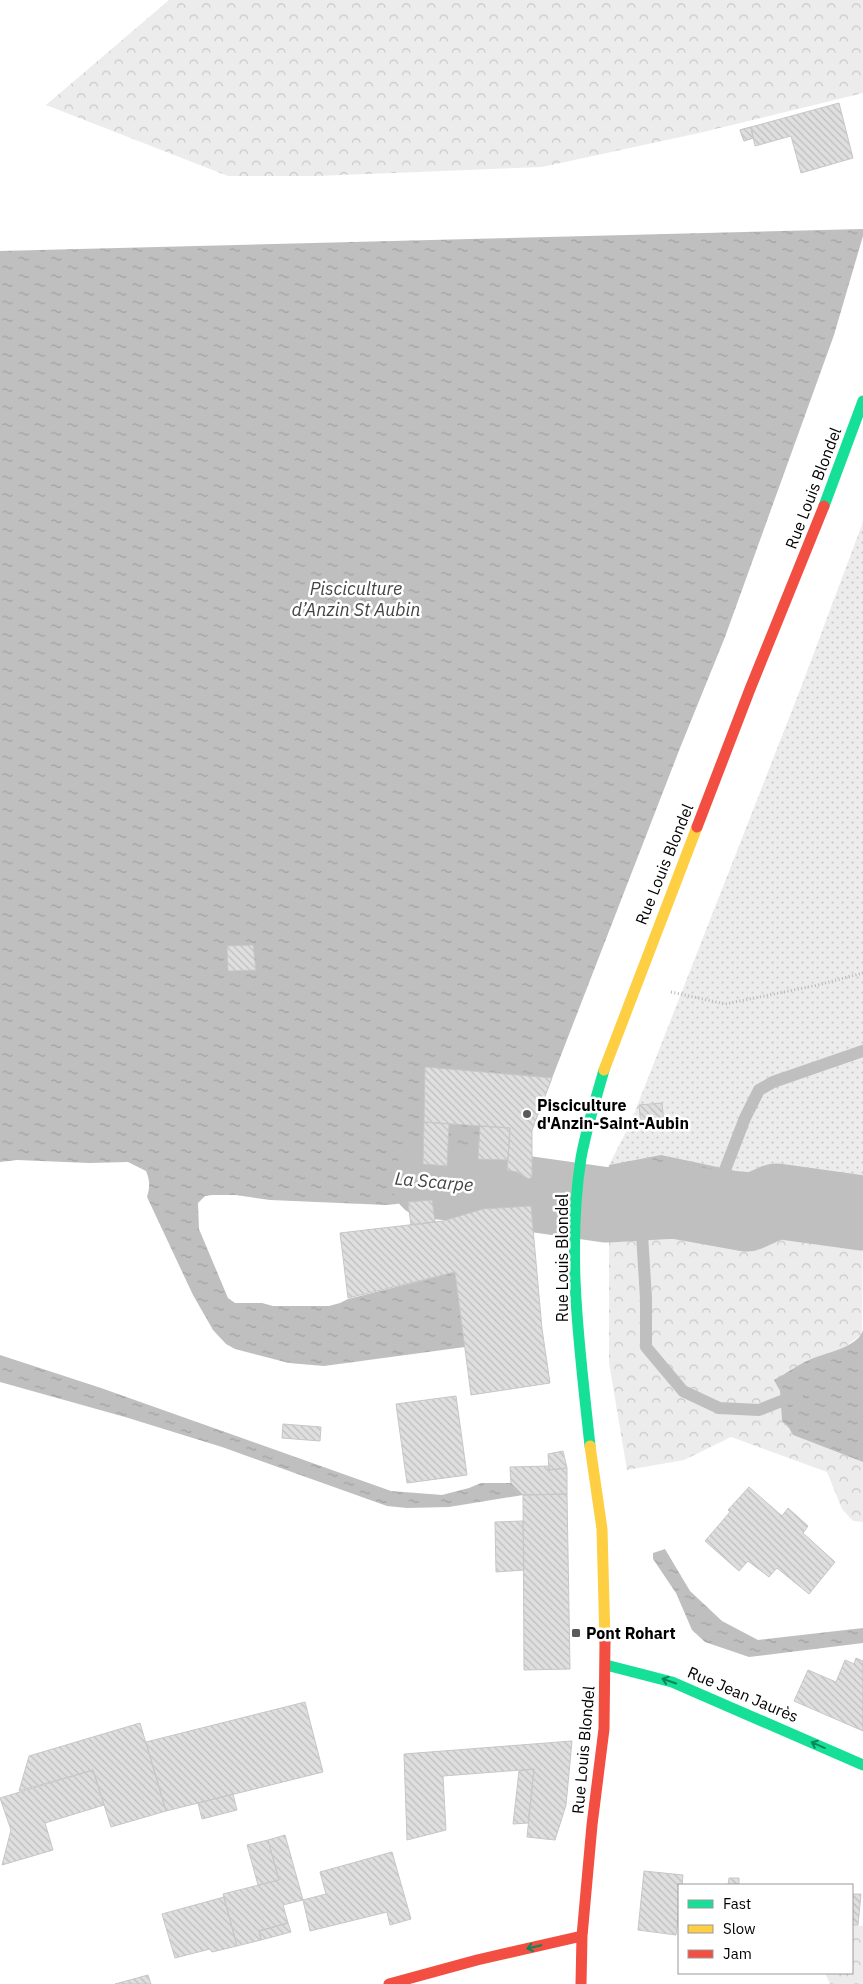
<svg xmlns="http://www.w3.org/2000/svg" width="863" height="1984" font-family="'IBM Plex Sans',sans-serif">
<defs>
<pattern id="grass-dots" width="8" height="8" patternUnits="userSpaceOnUse" patternTransform="scale(1.25)"><rect width="8" height="8" fill="#ececec"/><path d="M2 2h.1M6 6h.1" fill="none" stroke="#c9c9c9" stroke-width="1.8" stroke-linecap="round"/></pattern>
<pattern id="forest-crowns" width="20" height="18" patternUnits="userSpaceOnUse" patternTransform="scale(1.25)"><rect width="20" height="18" fill="#ececec"/><path d="M2 6a3 3 0 1 1 6 0M12 15a3 3 0 1 1 6 0" fill="none" stroke="#c9c9c9"/></pattern>
<pattern id="water-ripples" width="26" height="14" patternUnits="userSpaceOnUse" patternTransform="scale(1.25)"><rect width="26" height="14" fill="#bfbfbf"/><path d="M2 4q2-2 4 0t4 0M15 11q2-2 4 0t4 0" fill="none" stroke="#a2a2a2"/></pattern>
<pattern id="building-back-hatch" width="6" height="6" patternUnits="userSpaceOnUse" patternTransform="scale(1.25)"><rect width="6" height="6" fill="#dfdfdf"/><path d="M-1 5l2 2M0 0l6 6M5-1l2 2" fill="none" stroke="#bebebe"/></pattern>
</defs>
<rect width="100%" height="100%" fill="#fff"/>
<path fill="url(#grass-dots)" d="M863,522V1213L607,1205L609,1165L630,1124L800,690Z"/>
<path fill="url(#forest-crowns)" d="M169,0H863V93L699,133L542,167L317,176H228L46,105Z
M675,1201L863,1213L862,1334L842,1349L809,1360L775,1380L780,1391L782,1421L789,1428L793,1435L863,1462V1522L853,1521L842,1509L827,1472L731,1437L684,1460L627,1470L609,1363V1237L607,1205Z
M852,1925L863,1926V1984H830L825,1973H852Z"/>
<path fill="url(#water-ripples)" d="M863,229V236L834,335L725,637L680,748L532,1130L531,1206L483,1209L432,1200L387,1205L270,1200L236,1195H212L205,1196L198,1203L199,1229L228,1298L235,1303H262L273,1306H329L340,1303L348,1299L455,1272L465,1347L324,1366L289,1363L235,1349L226,1344L213,1330L193,1295L147,1197C150,1187 150,1180 146,1171L128,1162L89,1163L17,1160L0,1162V251Z
M661,1155L736,1171L771,1174L838,1191L863,1190V1243L814,1232L782,1222L738,1229L667,1217L620,1223L609,1237L607,1205L609,1165Z
M863,1330V1462L793,1435L789,1428L782,1421L780,1391L774,1380C786,1374 797,1365 809,1360C823,1353 858,1348 863,1330Z
M0,1355L101,1388L391,1491L442,1495L469,1488L481,1483H511L523,1495L449,1507L407,1508L387,1506L222,1447L125,1417L0,1382Z
M665,1549L690,1591L722,1621L758,1640L863,1628V1643L749,1657L705,1642L692,1630L676,1593L653,1559V1553Z"/>
<g fill="none" stroke-linecap="round" stroke-linejoin="round">
<path stroke="#bfbfbf" stroke-width="12" d="M720,1183L745,1118L759,1090L773,1082L863,1051
M640,1203L646,1298V1347L683,1391L719,1408L759,1410L797,1395"/>
<path stroke="#bfbfbf" stroke-width="75" d="M429,1181L459,1184L607,1205L675,1201L747,1214L776,1201L863,1213"/>
</g>
<path fill="url(#building-back-hatch)" stroke="#c7c7c7" d="M839,103L853,158L801,173L791,136L755,146L751,127Z
M751,127L753,138L744,141L740,130Z
M751,127L753,138L744,141L740,130Z
M253,945L256,970L228,971L227,946Z
M425,1067L552,1078L532,1130V1177L529,1179L517,1172L507,1170L510,1128L424,1122Z
M662,1103L664,1124L641,1125L639,1105Z
M424,1122L449,1124L447,1166L423,1164Z
M480,1126L510,1128L508,1160L478,1159Z
M432,1200L435,1222L411,1225L408,1202Z
M531,1206L542,1329L550,1383L471,1395L455,1272L348,1298L340,1233L443,1221L483,1209Z
M456,1396L467,1475L407,1483L396,1404Z
M283,1424L321,1427L320,1441L282,1438Z
M563,1451L567,1468L549,1470L548,1454Z
M549,1466V1470L567,1468V1494L523,1495L511,1483L510,1467Z
M749,1487L782,1516L788,1508L808,1526L803,1533L835,1562L809,1594L777,1568L769,1577L748,1561L739,1571L705,1541L730,1512L728,1510Z
M567,1494L570,1669L524,1670L523,1495Z
M523,1521L524,1570L496,1572L495,1522Z
M856,1658L863,1661V1731L794,1701L808,1670L836,1682L845,1660L854,1664Z
M305,1702L323,1772L166,1811L146,1742Z
M140,1723L166,1811L111,1827L93,1770L19,1791L29,1756Z
M572,1741L566,1805L555,1840L527,1837L534,1769L443,1776L446,1830L407,1840L404,1754Z
M534,1769L528,1823L513,1824L519,1771Z
M93,1770L104,1805L45,1823L53,1850L2,1865L11,1830L0,1798Z
M233,1794L237,1810L202,1819L198,1803Z
M285,1835L303,1900L283,1905L288,1923L259,1931L261,1940L237,1946L223,1894L279,1880L268,1840Z
M268,1840L279,1880L258,1885L247,1845Z
M392,1852L411,1919L390,1925L387,1912L310,1931L303,1900L326,1894L320,1872Z
M644,1871L683,1875L682,1885H679V1910L676,1935L638,1930Z
M729,1878H739V1885H728Z
M852,1894H861L858,1925H852Z
M224,1897L237,1946L212,1952L210,1949L175,1958L162,1914Z
M288,1923L291,1932L261,1940L259,1931Z
M148,1975L151,1984H115Z"/>
<g fill="none" stroke-linecap="round" stroke-linejoin="round">
<path stroke="#b9b9b9" stroke-width="3" stroke-dasharray="1 2.5" stroke-linecap="butt" d="M671,992L725,1004L818,985L863,973"/>
<path stroke="#16e098" stroke-width="11" d="M824,506L863,401
M590,1446C580,1350 566,1254 581,1158C586,1129 596,1099 604,1070
M606,1665L672,1682L863,1765"/>
<path stroke="#ffcf43" stroke-width="11" d="M604,1070L697,827
M590,1446L602,1529L605,1642"/>
<path stroke="#f24e42" stroke-width="11" d="M697,827L750,689L824,506
M389,1984L477,1960L582,1936
M581,1984L582,1936L592,1825L604,1729L605,1642"/>
</g>
<defs><path id="oneway-shaft" d="M-6 0H5M1.5-3L5.5 0L1.5 3" fill="none" stroke-width="1.6" stroke-linecap="round" stroke-linejoin="round" transform="scale(1.25)"/></defs>
<g stroke="#0d865b">
<use href="#oneway-shaft" transform="translate(669 1681) rotate(-161)"/>
<use href="#oneway-shaft" transform="translate(818 1745) rotate(-156)"/>
<use href="#oneway-shaft" transform="translate(534 1947) rotate(167)"/>
</g>
<g fill="#595959" stroke="#fff" stroke-width="2">
<circle cx="527" cy="1114" r="5"/>
<rect x="571" y="1628" width="10" height="10" rx="2.5"/>
</g>
<g text-anchor="middle" stroke-width="5" stroke-linejoin="round" paint-order="stroke">
<g font-size="16" fill="#000" stroke="#fff">
<text transform="translate(813 488) rotate(-69)" y="6">Rue Louis Blondel</text>
<text transform="translate(664 864) rotate(-68)" y="6">Rue Louis Blondel</text>
<text transform="translate(562 1258) rotate(-90)" y="6">Rue Louis Blondel</text>
<text transform="translate(743 1694) rotate(23)" y="6">Rue Jean Jaurès</text>
<text transform="translate(583 1750) rotate(-85)" y="6">Rue Louis Blondel</text>
</g>
<g font-size="16" font-weight="bold" fill="#000" stroke="#fff" text-anchor="start">
<text x="537" y="1111">Pisciculture<tspan x="537" dy="18">d'Anzin-Saint-Aubin</tspan></text>
<text x="586" y="1639">Pont Rohart</text>
</g>
<g font-size="18" font-style="italic" fill="#444" stroke="#fff">
<text x="356" y="595">Pisciculture<tspan x="356" dy="21">d’Anzin St Aubin</tspan></text>
<text transform="translate(434 1182) rotate(5)" y="6">La Scarpe</text>
</g>
</g>
<rect x="678" y="1884" width="175" height="90" fill="#ffffff" stroke="#999999"/>
<rect x="688" y="1900" width="25" height="8" fill="#16e098" stroke="#999999"/>
<text x="723" y="1909" font-size="15" fill="#000000">Fast</text>
<rect x="688" y="1925" width="25" height="8" fill="#ffcf43" stroke="#999999"/>
<text x="723" y="1934" font-size="15" fill="#000000">Slow</text>
<rect x="688" y="1950" width="25" height="8" fill="#f24e42" stroke="#999999"/>
<text x="723" y="1959" font-size="15" fill="#000000">Jam</text>
</svg>
